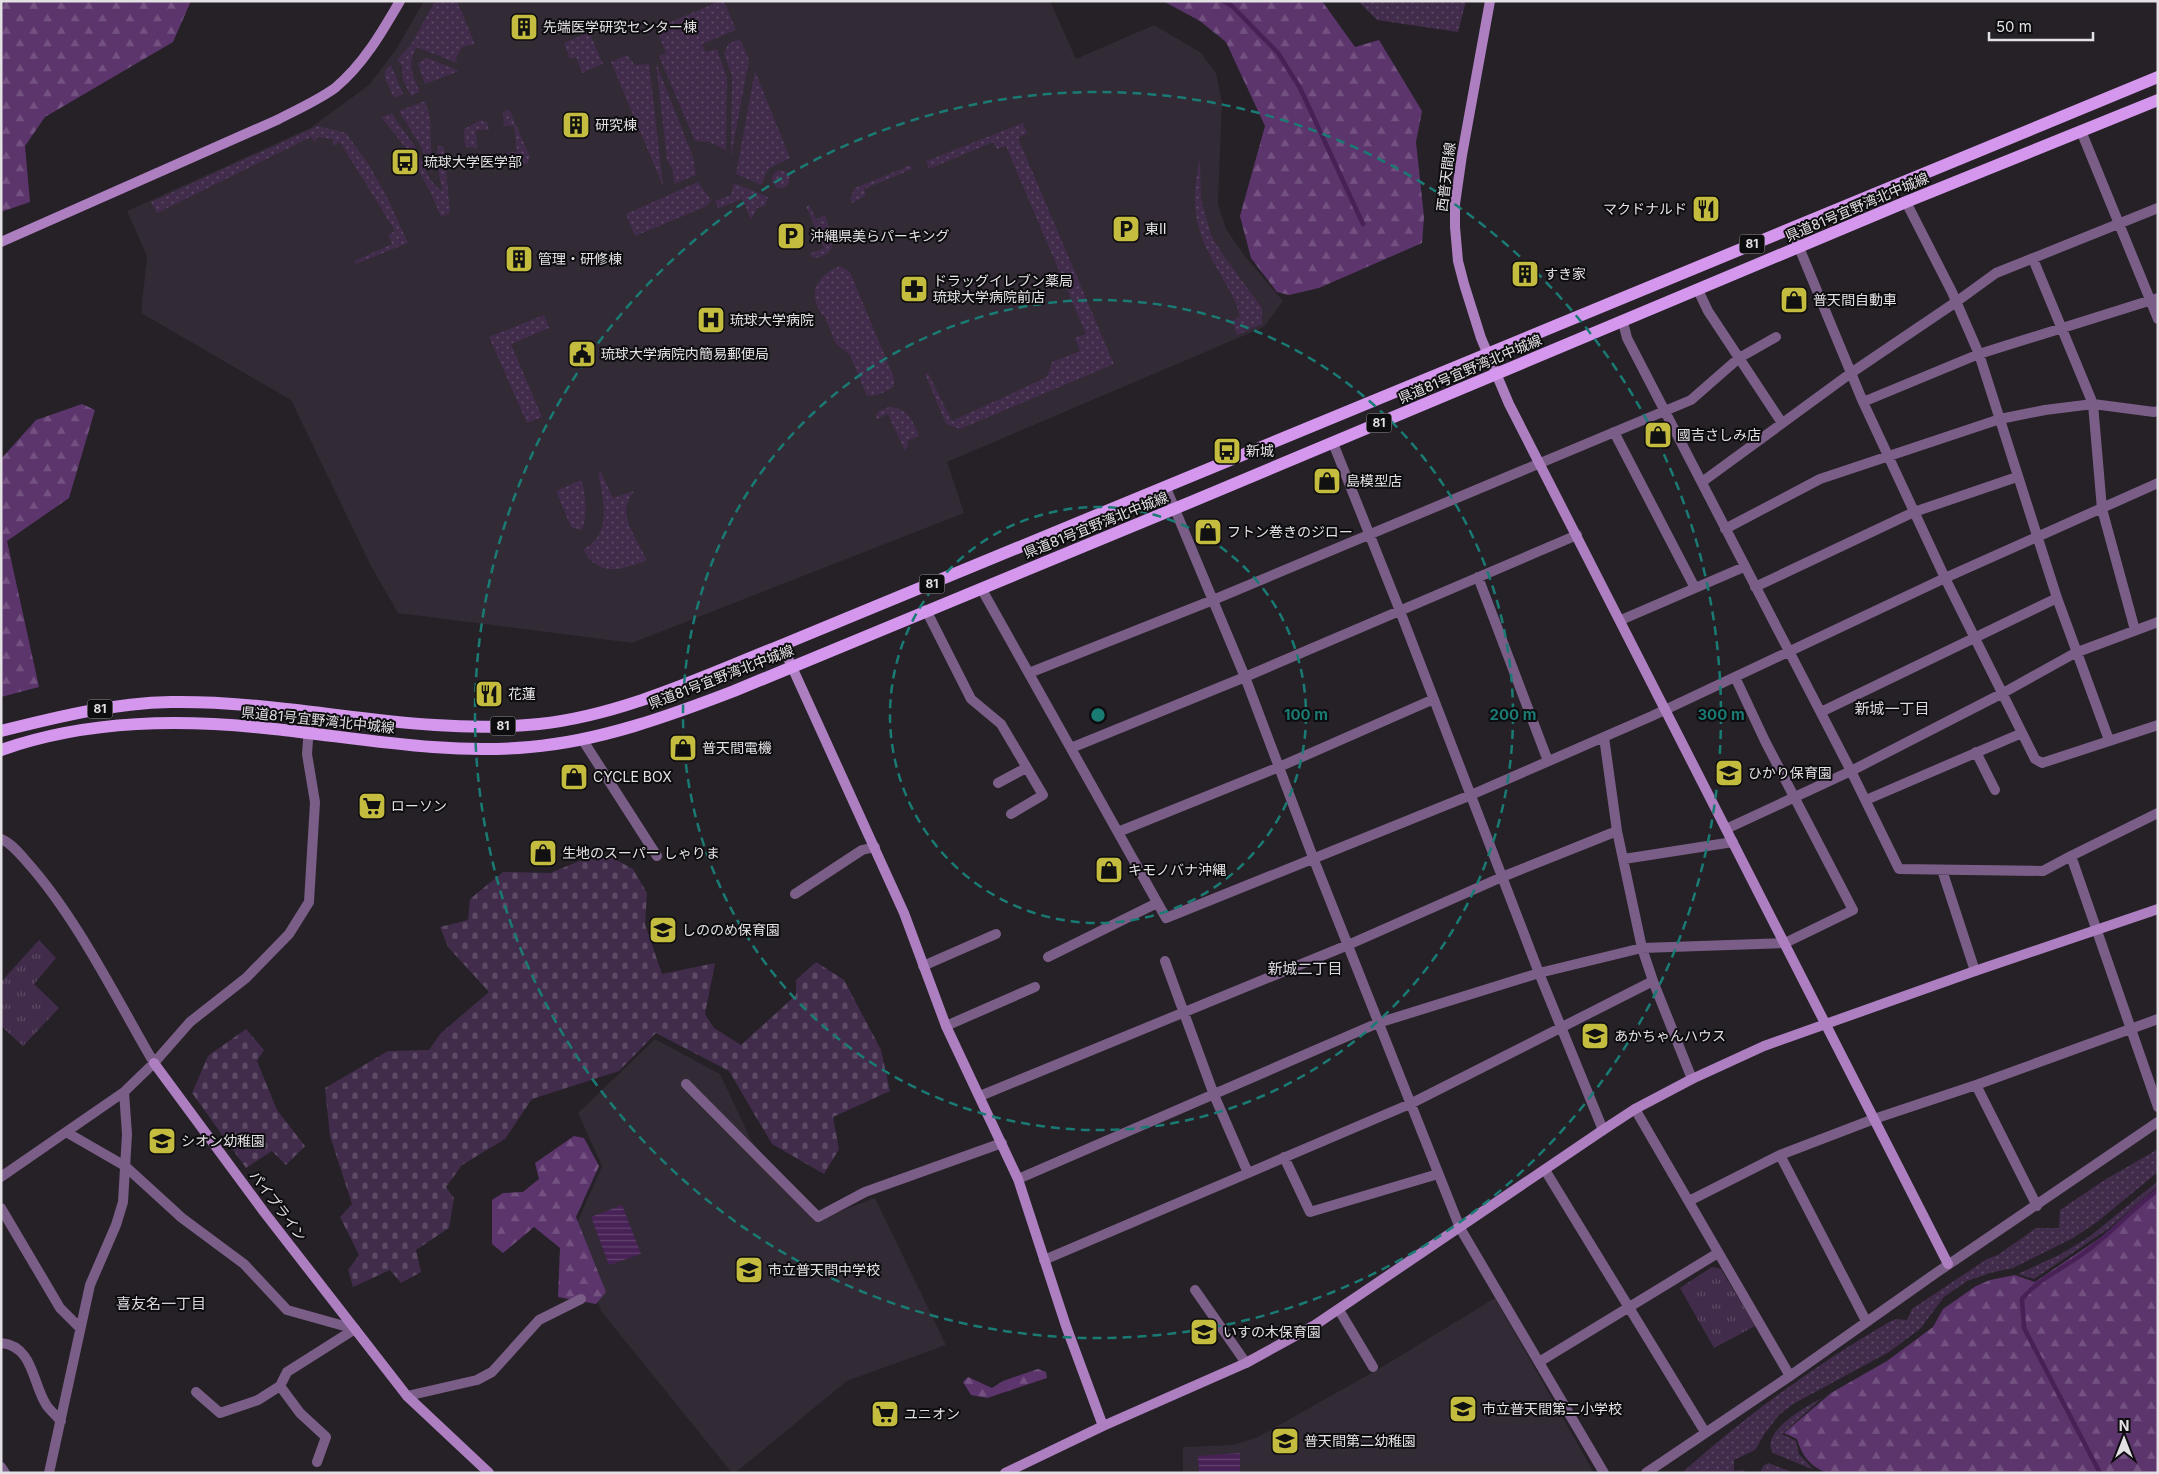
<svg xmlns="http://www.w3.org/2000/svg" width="2159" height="1474" font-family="Inter,'Noto Sans JP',sans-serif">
<defs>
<pattern id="grass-dots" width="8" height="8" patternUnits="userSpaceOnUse" patternTransform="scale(1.25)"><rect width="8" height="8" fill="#422c4b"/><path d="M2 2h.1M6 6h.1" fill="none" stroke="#5d4a65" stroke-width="1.8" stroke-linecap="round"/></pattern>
<pattern id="forest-firs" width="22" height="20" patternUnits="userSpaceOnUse" patternTransform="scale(1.25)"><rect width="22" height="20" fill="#5c356c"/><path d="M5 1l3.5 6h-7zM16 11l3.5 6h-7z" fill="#735281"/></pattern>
<pattern id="cemetery-stones" width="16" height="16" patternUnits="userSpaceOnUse" patternTransform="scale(1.25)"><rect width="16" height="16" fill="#422c4b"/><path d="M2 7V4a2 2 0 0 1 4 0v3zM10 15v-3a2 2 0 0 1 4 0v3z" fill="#5d4a65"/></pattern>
<pattern id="park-tufts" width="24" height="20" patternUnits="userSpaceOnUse" patternTransform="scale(1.25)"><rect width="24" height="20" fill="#422c4b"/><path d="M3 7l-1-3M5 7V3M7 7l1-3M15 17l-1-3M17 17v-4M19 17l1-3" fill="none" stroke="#5d4a65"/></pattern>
<pattern id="water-rules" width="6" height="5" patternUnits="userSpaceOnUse" patternTransform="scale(1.25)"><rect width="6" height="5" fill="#482257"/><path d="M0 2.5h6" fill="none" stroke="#62426f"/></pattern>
</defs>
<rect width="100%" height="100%" fill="#252127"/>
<path fill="#322a35" d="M424,1H1050L1076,59L1154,25L1200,52L1216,73L1222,102L1218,204L1226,229L1244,255L1283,301L1264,327L947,462L964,513L632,643L398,613L371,566L291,400L141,313L147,256L127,211L310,128L369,85L395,51Z
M655,1039L720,1074L751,1140L814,1221L875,1198L946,1345L847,1381L735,1473H732L601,1311L574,1230L602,1166L578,1113Z
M1495,1298L1594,1473H1183V1447L1233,1445L1258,1437L1382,1367Z"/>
<path fill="url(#grass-dots)" d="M435,1H457L475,44L462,47L456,58L457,63L416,47C407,67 412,73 420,92L411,96L403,80L402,65L397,60L411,45Z
M720,1H724L736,30L702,44L706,52L717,49L727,78L726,150L709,142L695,141L659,56L666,53L656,28Z
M1358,1H1466L1458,32L1377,20Z
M587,27L603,64L582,73L576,57L570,59L564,43L581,36L579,30Z
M740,39L749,60L731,156L732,76L724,54L728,44Z
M627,55L635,65L649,64L663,186L611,62Z
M425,58L430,59L459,71L425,84L418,64Z
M656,63L693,157L696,175L674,184L673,171L667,160Z
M391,65L403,94L394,98L385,78V71Z
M755,71L790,158L768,169L761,185L736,174Z
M425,101L430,117L432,173L420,145L399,111Z
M507,109L510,111L530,157L528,163L513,168L508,163L506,153L517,152L514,126H504L503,113Z
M392,113C399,126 409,136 416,149C425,165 426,180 442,191L437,163L438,145L444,147L450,213L441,217L430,191L406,148L381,117Z
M481,120L487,122L489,130H476L477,148L465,147L464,129Z
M1023,123L1027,133L1018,138L1114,364L960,429L946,424L925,374L928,373L952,421L1047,377L1052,362L1080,351L1075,338L1086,334L1006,146L997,149L993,142L929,169L926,161Z
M318,126L346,133L369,165L387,197L408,243L356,264L354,261L392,244L388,235L395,231L340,142L333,146V139L317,137L315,143L311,137L157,213L151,202Z
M1200,158L1201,199L1211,235L1221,252L1262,308V324L1237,335L1232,321L1240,317C1237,300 1227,287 1219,272C1194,229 1190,206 1200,158Z
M911,165L912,169L864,189L866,196L852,203L850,198L855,188Z
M772 179a9 9 0 1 1 18 0a9 9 0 1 1-18 0Z
M698,182L711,200L707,206L635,236L626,214Z
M734,183L768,197L765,206L757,208L751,220L742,199L718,208L715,201L731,195Z
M809,205L816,219L825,215C831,233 842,255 814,258L809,254L824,248L806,206Z
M841,266L850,272L894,378V386C888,391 876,397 867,396L850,355L836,344L824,315H822C819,309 815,303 815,297C813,282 828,269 841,266Z
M544,315L549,328L511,344L542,417L527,423L489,337Z
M889,407C909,408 912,420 919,436L907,441L908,444L905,451L888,414L877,419L876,416L879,411Z
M601,472L613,498L634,491C630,497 627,502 626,509C625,523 641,548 647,560C623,570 597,578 583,549C612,537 604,499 598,473Z
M581,480C586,490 588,523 581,530L571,527L556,491Z
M2158,1149V1172L2097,1222L2073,1238L2013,1268L1990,1273L1967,1281L1944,1297L1920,1329L1889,1352L1793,1404L1779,1415L1765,1433L1755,1450L1734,1460V1471L1742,1470L1749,1473H1686L1684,1471C1747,1414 1817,1364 1891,1321L1896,1319L1907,1320L1912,1309L1987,1259L1998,1255L2036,1228H2059L2060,1210L2103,1181Z
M2158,1181V1186L2108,1229L2034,1279L2018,1274L2061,1254L2089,1237Z
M1822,1398L1782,1434L1796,1441L1799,1454L1814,1470L1773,1453C1759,1432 1807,1406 1822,1398Z
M1768,1463L1795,1473H1760L1763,1466Z"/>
<path fill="url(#forest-firs)" d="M1,1H191L173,42L45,117L25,146L30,202L1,212Z
M1163,1H1322L1355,47L1379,40L1422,111L1416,142L1424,217L1422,243L1319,288L1289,295L1277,292L1251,258L1240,216L1265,126L1226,42L1200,21Z
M82,404L95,410L69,498L7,541L39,687L1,697V459L36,420Z
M574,1136L584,1138L599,1166L576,1217L606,1292L596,1304L558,1297L560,1248L534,1227L503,1253L492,1244V1200L503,1193L523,1192L539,1179L535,1163Z
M2158,1188V1473H1827C1810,1466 1802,1456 1797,1439L1784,1433L1831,1393L1887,1361L1933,1327L1943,1309L1976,1286L1990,1280L2015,1275L2035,1282L2110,1231Z
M1038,1369L1046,1372L1047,1378L987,1398L971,1395L963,1382L968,1377L992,1388L1003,1381Z"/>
<path fill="url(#cemetery-stones)" d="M602,852L633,869L647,893L645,924L662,974L715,963L705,1014L714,1028L741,1045L796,995V980L816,962L844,980L881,1050L890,1091L833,1117L839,1149L824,1174L772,1144L729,1071L656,1033L619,1071L532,1099L505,1139L462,1165L446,1187L454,1198L449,1228L416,1250L421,1272L401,1283L390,1270L353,1287L348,1270L359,1255L340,1217L352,1204L330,1136L325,1088L388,1051L429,1050L441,1033L489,992L448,947L440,927L468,920L470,899L503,872L550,873Z
M246,1029L264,1050L257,1061L277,1110L305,1146L286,1165L272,1151L246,1168L192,1093L208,1056Z"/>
<path fill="url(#park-tufts)" d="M39,940L56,958L34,984L59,1008L23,1046L1,1026V982Z
M1712,1267L1721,1269L1755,1326L1714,1348L1680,1288Z"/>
<path fill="url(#water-rules)" d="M622,1205L641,1254L609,1265L591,1217Z
M1240,1453V1473H1199L1198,1456Z"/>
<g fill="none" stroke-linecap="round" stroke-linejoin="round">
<path stroke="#482257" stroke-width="4.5" d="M1223,1L1232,6L1278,53L1300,88L1363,224
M2100,1473L2024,1328L2022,1299C2038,1279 2064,1268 2084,1253C2111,1234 2132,1209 2158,1190"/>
<path stroke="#7b5e87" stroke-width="10" d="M2081,131L2158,319
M1906,202L1952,292L1979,354L2057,598L2109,740
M1791,228L1863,402L1945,578L2035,759L2042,763L2158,725
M2033,259L2093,404L2102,509L2135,630
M1698,290L1708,311L1782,423
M1623,322L1627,338L1851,771L1899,869L2043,871L2071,856L2158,1107
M1863,402L1979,354L2158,298
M1614,432L1695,588
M1333,443L1400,611L1539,973L1603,1130
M1702,482L1851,373L1956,302L1996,273L2158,208
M1166,488L1245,677L1314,860L1460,1228L1604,1473
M1725,529L1820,479L2000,419L2045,410L2093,404L2154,412L2158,411
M1478,577L1548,761
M1755,587L1914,512L2017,477
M981,588L1166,918L1471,795L1652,716L1945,578L2158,483
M926,610L971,699L1001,724L1043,795L1011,814
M1621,620L1744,567
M1029,673L1213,600L1691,400L1739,358L1776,337
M1821,712L2057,598
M1604,737L1617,831L1642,948L1653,981L1692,1079
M582,739L657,856
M1071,748L1245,677L1577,535
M1976,752L1995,790
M998,783L1026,768
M1866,800L2022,733
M1726,829L1851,771L2003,693L2075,653L2158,622
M1118,832L1279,767L1434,699
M1,839C11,843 20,854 27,862C77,918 116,998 154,1063
M2071,856L2158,813
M1624,859L1733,842
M1942,870L1975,971
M795,894L862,850L875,847
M1048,957L1157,903
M1165,961L1214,1095L1248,1173
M923,966L996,934
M946,1026L1035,987
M686,1084L818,1217L865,1192L1002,1143
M1976,1085L2037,1206
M980,1096L1348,945L1502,877L1617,831
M1635,1109L1790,1376
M66,1132L125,1166L182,1218L244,1264L287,1310L355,1329
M1780,1155L1866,1321
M1284,1157L1310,1212L1438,1174
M1545,1170L1705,1432
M1,1177L124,1092L154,1063L190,1022L246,978L289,934L309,902L315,802L307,754L310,712
M1018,1179L1378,1023L1539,973L1642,948L1785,943L1853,910L1765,741L1735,677
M1689,1201L1780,1155L1874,1119L1976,1085L2158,1019
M1,1208L60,1308L80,1328
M1044,1260L1410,1104L1653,981
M1195,1290L1246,1363
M1339,1310L1373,1367
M1,1343C34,1346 32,1384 47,1406C51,1411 56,1416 61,1421
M1539,1362L1718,1253
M196,1392L220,1413L258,1400L280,1386
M407,1396L477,1380L492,1372L539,1320L581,1299
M317,1462L326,1437L300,1413L280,1386L287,1372L355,1329
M1,1467L5,1473
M49,1473L90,1285L116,1225L123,1202L127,1134L124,1092
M1646,1473L1790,1376L1936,1273L2158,1122"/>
<path stroke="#ad7ec0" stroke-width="10" d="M1490,1L1462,155L1455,204V227L1458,261L1464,284L1481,338L1509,404L1948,1264
M1,242L277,120C296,110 317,101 335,88C363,65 382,32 400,1
M782,645L904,913L946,1026L1018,1179L1066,1326L1103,1426
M154,1063L264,1212L407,1396L489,1473
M1005,1473L1103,1426L1246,1363L1315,1325L1603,1130L1635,1109L1692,1079L1764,1046L1975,971L2158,909"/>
<path stroke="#d497ed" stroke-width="12" d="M1,731C57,717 113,703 171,702C294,700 415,737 539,724C623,715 704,676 782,645L2158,77
M1,750C89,719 183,719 274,729C359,738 445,755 530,747C600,741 669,716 734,691L1198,499L1906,202L2158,100"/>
</g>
<g fill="none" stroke="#1a7b74" stroke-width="2.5" stroke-dasharray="9 6">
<circle cx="1098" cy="715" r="208"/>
<circle cx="1098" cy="715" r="415"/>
<circle cx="1098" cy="715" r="623"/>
</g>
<defs>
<symbol id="building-square" viewBox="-11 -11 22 22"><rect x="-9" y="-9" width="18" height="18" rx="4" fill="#c4bc3e" stroke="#0d0c0e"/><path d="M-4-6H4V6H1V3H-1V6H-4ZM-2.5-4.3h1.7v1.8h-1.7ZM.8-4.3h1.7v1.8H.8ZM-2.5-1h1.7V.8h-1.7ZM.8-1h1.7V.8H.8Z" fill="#111"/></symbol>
<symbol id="bus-square" viewBox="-11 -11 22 22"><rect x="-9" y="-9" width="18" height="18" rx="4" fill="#c4bc3e" stroke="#0d0c0e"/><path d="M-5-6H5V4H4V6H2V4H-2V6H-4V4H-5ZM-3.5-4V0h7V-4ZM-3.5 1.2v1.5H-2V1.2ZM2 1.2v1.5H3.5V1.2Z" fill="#111"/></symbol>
<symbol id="restaurant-square" viewBox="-11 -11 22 22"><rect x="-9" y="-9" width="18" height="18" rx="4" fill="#c4bc3e" stroke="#0d0c0e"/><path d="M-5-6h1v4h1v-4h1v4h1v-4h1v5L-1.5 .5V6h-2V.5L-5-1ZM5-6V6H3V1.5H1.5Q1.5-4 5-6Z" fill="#111"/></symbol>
<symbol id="parking-square" viewBox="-11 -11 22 22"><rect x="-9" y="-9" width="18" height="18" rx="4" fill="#c4bc3e" stroke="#0d0c0e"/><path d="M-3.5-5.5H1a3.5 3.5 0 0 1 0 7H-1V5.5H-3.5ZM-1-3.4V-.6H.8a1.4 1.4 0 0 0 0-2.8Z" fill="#111"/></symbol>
<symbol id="pharmacy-square" viewBox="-11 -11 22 22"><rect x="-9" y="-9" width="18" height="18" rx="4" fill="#c4bc3e" stroke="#0d0c0e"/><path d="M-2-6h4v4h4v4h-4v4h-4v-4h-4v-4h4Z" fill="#111"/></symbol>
<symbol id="shop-square" viewBox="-11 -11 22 22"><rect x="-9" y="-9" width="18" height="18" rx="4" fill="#c4bc3e" stroke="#0d0c0e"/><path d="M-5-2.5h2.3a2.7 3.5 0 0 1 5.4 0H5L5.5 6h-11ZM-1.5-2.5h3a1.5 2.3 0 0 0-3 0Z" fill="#111"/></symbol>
<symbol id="hospital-square" viewBox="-11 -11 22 22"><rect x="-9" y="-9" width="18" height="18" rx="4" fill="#c4bc3e" stroke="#0d0c0e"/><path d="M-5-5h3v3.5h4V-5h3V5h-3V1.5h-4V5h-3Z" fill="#111"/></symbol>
<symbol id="civic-square" viewBox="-11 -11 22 22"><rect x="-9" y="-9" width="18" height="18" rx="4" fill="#c4bc3e" stroke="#0d0c0e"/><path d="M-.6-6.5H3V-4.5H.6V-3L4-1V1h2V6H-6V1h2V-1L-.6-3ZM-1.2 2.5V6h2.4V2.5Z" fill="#111"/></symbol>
<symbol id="school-square" viewBox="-11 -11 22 22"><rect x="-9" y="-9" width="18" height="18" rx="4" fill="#c4bc3e" stroke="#0d0c0e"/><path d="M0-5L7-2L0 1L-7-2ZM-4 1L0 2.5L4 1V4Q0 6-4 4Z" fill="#111"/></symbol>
<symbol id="supermarket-square" viewBox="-11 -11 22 22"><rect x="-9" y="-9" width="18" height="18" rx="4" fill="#c4bc3e" stroke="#0d0c0e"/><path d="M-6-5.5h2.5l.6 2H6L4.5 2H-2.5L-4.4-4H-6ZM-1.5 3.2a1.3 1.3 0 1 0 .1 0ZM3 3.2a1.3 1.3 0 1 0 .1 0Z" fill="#111"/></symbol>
</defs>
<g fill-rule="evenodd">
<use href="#building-square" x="508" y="11" width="32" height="32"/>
<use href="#building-square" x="560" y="109" width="32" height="32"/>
<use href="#bus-square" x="389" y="146" width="32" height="32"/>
<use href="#restaurant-square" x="1690" y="193" width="32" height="32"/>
<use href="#parking-square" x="1110" y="213" width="32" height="32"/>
<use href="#parking-square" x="775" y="220" width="32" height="32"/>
<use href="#building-square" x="503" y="243" width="32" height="32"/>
<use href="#building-square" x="1509" y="258" width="32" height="32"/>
<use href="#pharmacy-square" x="898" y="273" width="32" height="32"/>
<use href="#shop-square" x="1778" y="284" width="32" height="32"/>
<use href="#hospital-square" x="695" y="304" width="32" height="32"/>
<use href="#civic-square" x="566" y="338" width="32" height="32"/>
<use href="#shop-square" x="1642" y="419" width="32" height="32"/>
<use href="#bus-square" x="1211" y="435" width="32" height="32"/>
<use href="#shop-square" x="1311" y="465" width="32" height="32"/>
<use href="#shop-square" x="1192" y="516" width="32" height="32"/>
<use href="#restaurant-square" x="473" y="678" width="32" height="32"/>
<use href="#shop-square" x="667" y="732" width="32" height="32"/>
<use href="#school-square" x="1713" y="757" width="32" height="32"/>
<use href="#shop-square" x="558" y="761" width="32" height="32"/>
<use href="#supermarket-square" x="356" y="790" width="32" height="32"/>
<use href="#shop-square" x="527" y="837" width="32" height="32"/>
<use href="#shop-square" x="1093" y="854" width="32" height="32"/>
<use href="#school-square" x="647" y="914" width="32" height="32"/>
<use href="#school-square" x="1579" y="1020" width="32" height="32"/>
<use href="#school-square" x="146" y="1125" width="32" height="32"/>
<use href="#school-square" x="733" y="1254" width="32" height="32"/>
<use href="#school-square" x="1188" y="1316" width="32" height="32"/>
<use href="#school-square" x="1447" y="1393" width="32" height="32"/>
<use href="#supermarket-square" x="869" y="1398" width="32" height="32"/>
<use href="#school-square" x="1269" y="1425" width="32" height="32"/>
</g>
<g text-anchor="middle" stroke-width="4" stroke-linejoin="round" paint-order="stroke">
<g fill="#0d0c0e" stroke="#a4a1a4" stroke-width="1">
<rect x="1739.5" y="234.5" width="25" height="19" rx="4"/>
<rect x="1366.5" y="413.5" width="25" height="19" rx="4"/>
<rect x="919.5" y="574.5" width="25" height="19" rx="4"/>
<rect x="87.5" y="699.5" width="25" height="19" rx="4"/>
<rect x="490.5" y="716.5" width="25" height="19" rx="4"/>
</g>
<g font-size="12" font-weight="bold" fill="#e4e1e5">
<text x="1752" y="248">81</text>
<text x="1379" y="427">81</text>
<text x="932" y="588">81</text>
<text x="100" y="713">81</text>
<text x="503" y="730">81</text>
</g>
<g font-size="14" fill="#e4e1e5" stroke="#0d0c0e" text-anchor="start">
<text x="543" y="32">先端医学研究センター棟</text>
<text x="595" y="130">研究棟</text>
<text x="424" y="167">琉球大学医学部</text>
<text x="1687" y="214" text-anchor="end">マクドナルド</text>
<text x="1145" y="234">東Ⅱ</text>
<text x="810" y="241">沖縄県美らパーキング</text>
<text x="538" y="264">管理・研修棟</text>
<text x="1544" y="279">すき家</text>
<text x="933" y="286">ドラッグイレブン薬局<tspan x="933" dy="16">琉球大学病院前店</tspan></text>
<text x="1813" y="305">普天間自動車</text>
<text x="730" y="325">琉球大学病院</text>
<text x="601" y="359">琉球大学病院内簡易郵便局</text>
<text x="1677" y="440">國吉さしみ店</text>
<text x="1246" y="456">新城</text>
<text x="1346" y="486">島模型店</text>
<text x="1227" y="537">フトン巻きのジロー</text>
<text x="508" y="699">花蓮</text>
<text x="702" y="753">普天間電機</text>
<text x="1748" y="778">ひかり保育園</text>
<text x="593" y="782">CYCLE BOX</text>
<text x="391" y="811">ローソン</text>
<text x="562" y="858">生地のスーパー しゃりま</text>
<text x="1128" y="875">キモノバナ沖縄</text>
<text x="682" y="935">しののめ保育園</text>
<text x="1614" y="1041">あかちゃんハウス</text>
<text x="181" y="1146">シオン幼稚園</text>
<text x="768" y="1275">市立普天間中学校</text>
<text x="1223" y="1337">いすの木保育園</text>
<text x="1482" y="1414">市立普天間第二小学校</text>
<text x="904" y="1419">ユニオン</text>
<text x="1304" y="1446">普天間第二幼稚園</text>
</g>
<g font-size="14" fill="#e4e1e5" stroke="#0d0c0e">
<text transform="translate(1446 177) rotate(-83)" y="5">西普天間線</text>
<text transform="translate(1857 207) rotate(-23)" y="5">県道81号宜野湾北中城線</text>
<text transform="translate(1470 369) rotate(-23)" y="5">県道81号宜野湾北中城線</text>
<text transform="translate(1096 525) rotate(-22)" y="5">県道81号宜野湾北中城線</text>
<text transform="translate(721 677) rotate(-21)" y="5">県道81号宜野湾北中城線</text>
<text transform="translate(318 720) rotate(6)" y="5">県道81号宜野湾北中城線</text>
<text transform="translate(278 1206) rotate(53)" y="5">パイプライン</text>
</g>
<g font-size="15" fill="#ded9e1" stroke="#0d0c0e">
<text x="1892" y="714">新城一丁目</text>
<text x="1305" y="974">新城二丁目</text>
<text x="161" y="1309">喜友名一丁目</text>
</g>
</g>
<circle cx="1098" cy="715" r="8" fill="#1a7b74" stroke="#0d0c0e" stroke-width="2.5"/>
<g font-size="15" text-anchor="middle" font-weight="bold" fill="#1a7b74" stroke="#0d0c0e" stroke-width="4" stroke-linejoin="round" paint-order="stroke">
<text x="1306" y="720">100 m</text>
<text x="1513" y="720">200 m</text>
<text x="1721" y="720">300 m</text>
</g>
<rect width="2159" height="1474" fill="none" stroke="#e4e1e5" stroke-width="5"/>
<g transform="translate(2124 1439)" stroke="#0d0c0e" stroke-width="4" paint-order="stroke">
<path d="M0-4L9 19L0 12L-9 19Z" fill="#e4e1e5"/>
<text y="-8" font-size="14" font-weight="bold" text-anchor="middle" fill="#e4e1e5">N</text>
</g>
<path d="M1989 32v8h104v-8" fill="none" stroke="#e4e1e5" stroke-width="2.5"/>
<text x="1996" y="32" font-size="15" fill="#e4e1e5" stroke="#0d0c0e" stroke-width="4" paint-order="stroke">50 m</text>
</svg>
